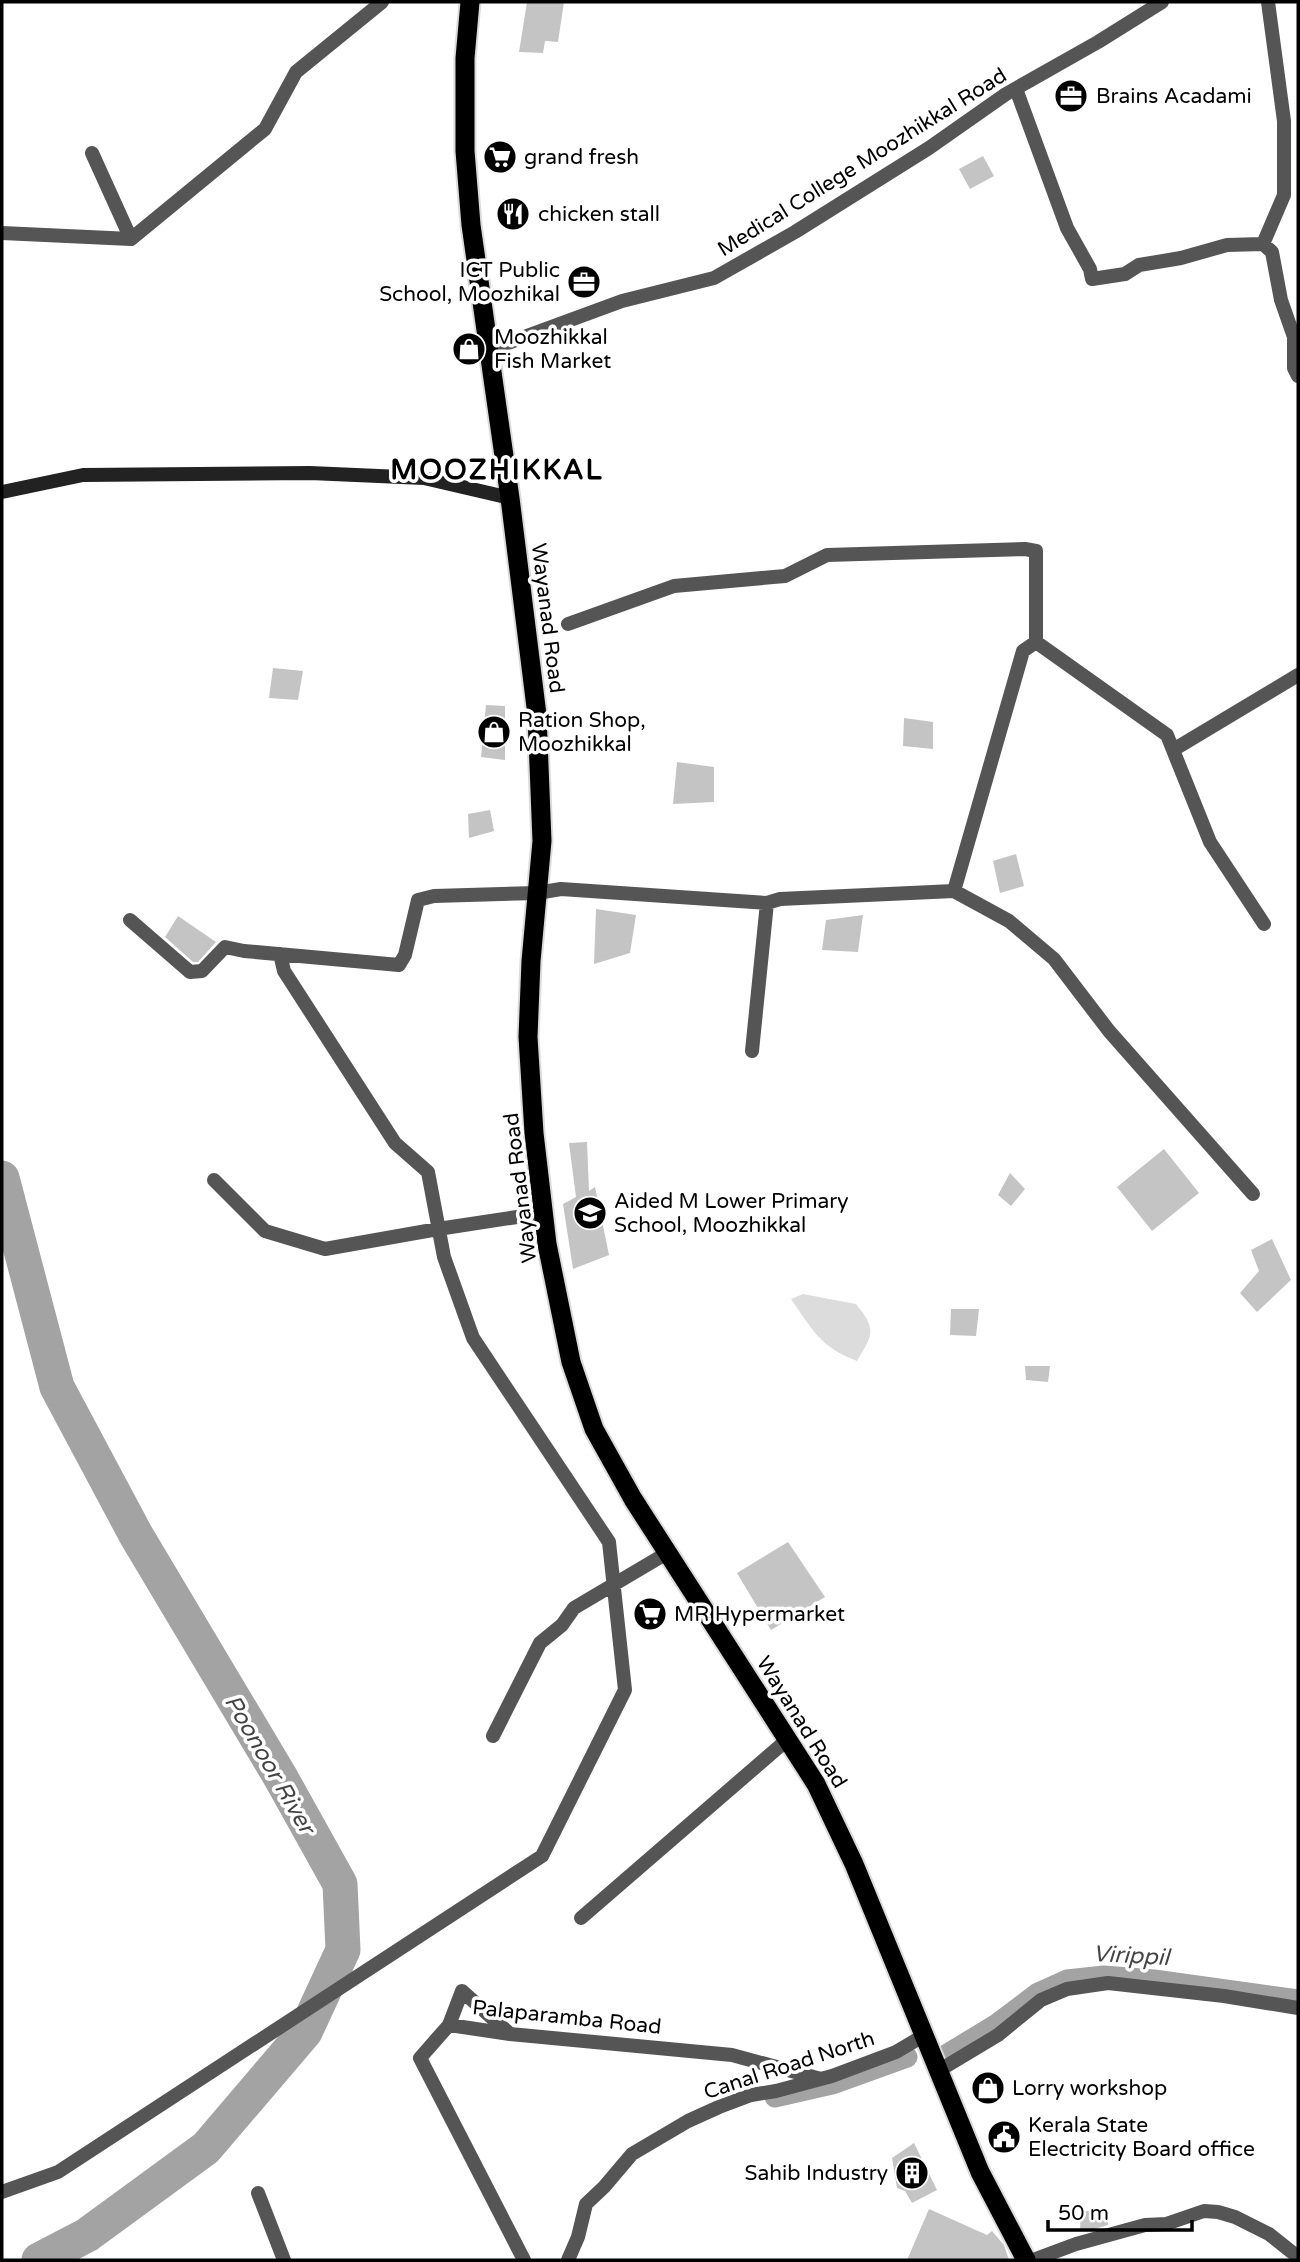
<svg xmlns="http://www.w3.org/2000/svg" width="1300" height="2262" font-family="'Varela Round',sans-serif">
<rect width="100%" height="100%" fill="#fff"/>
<path fill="#dcdcdc" d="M803,1294L856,1304C877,1330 873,1334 857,1361C820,1347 812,1329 791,1299Z"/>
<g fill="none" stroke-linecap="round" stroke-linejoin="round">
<path stroke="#a3a3a3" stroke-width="21" d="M941,2058L997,2024L1038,1993L1067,1980L1104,1976L1154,1980L1298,2000
M775,2097L832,2084L907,2057"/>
<path stroke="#a3a3a3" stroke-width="35" d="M2,1178L57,1387L136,1535L281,1778L340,1884L343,1950L305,2032L206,2148L87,2235L39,2260"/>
</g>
<path fill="#c4c4c4" d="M527,2H564L558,42L545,41L543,53L519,52Z
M983,156L994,176L970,189L959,169Z
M273,668L303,671L298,700L269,698Z
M486,705L505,706V760L481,757Z
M904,718L933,722V749L903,746Z
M677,762L714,767V802L673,804Z
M490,810L494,831L469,838L468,814Z
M1016,854L1024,886L1000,893L993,861Z
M596,909L636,915L630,953L594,964Z
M863,915L858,952L822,950L826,920Z
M178,916L216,942L198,962H193L165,937Z
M587,1142L589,1191L595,1187L609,1255L573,1269L563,1204L576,1197L569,1143Z
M1164,1149L1199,1193L1152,1231L1117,1187Z
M1010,1173L1025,1189L1011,1206L998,1195Z
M1272,1239L1291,1280L1257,1312L1240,1293L1259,1271L1251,1250Z
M951,1309H979L976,1336L950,1335Z
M1025,1366H1050L1048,1382L1026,1380Z
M788,1542L825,1597L771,1630L737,1573Z
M914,2143L937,2190L912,2203L905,2191L897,2188L892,2158Z
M1093,2208L1108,2209V2225L1091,2230L1080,2229L1081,2211H1093Z
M929,2209L987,2235L992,2231L1004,2245L1009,2260H907Z"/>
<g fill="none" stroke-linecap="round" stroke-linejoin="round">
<defs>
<path id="trunk" d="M470,2L465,58V151L471,225L510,498L537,715L542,841L531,961L528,1037L534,1133L547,1244L571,1362L594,1429L633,1499L816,1784L854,1864L980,2172L1026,2260"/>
</defs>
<use href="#trunk" stroke="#dbdbdb" stroke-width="23"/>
<path stroke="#555" stroke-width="14" d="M1016,89L1067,228L1090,269L1092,279L1125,274L1139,265L1181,258L1227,245L1263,244L1272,252L1281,300L1294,337V368L1298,376
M92,153L131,239L265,129L296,72L382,2
M2,233L131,239
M1263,244L1284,195V121L1268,2
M568,624L674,586L785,576L827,555L1025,549L1036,551V642
M1173,750L1298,675
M954,891L1023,651L1036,642L1167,735L1210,842L1264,924
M130,920L190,972L202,971L225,947L244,951L399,965L405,955L418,900L434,896L537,893L561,889L767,903L780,899L954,891L1009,921L1054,959L1109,1031L1253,1194
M752,1051L767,903
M214,1180L265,1231L325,1249L438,1229L543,1213
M493,1736L540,1643L562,1625L574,1608L667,1553
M581,1918L788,1739
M449,2025L462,1991L510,2034
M938,2071L998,2035L1041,2000L1067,1989L1108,1983L1224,1996L1298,2008
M2,2192L58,2172L542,1856L625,1690L609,1542L473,1338L444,1257L428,1172L395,1143L284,971L280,954
M258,2193L284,2260
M524,2260L420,2058L449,2025L510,2034L732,2055L821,2079
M568,2260L578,2237L586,2204L604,2187L632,2154L688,2121L719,2107L751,2095L776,2091L832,2076L896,2052L923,2036
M1033,2260L1076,2244L1145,2225L1166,2224L1204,2211L1218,2212L1235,2217L1269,2234L1298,2257"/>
<path stroke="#555" stroke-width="14" d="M489,350L622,301L714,278L795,232L929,148L1006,94L1098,42L1162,2"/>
<path stroke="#222" stroke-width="14" d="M2,492L83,475L310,473L424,478L510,498"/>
<use href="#trunk" stroke="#000" stroke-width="19"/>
</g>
<defs>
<symbol id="office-disc" viewBox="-11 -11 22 22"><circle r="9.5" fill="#000" stroke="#fff"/><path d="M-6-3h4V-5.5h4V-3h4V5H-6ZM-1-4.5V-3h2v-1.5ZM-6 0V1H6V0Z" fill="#fff"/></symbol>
<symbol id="supermarket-disc" viewBox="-11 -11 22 22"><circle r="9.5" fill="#000" stroke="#fff"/><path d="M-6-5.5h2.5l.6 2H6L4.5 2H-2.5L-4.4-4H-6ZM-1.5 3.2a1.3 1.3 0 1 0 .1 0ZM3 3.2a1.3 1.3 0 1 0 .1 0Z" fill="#fff"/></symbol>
<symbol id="restaurant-disc" viewBox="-11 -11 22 22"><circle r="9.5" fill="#000" stroke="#fff"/><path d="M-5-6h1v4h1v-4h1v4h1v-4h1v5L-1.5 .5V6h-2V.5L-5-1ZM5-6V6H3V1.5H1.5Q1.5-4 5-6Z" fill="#fff"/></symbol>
<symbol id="shop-disc" viewBox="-11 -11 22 22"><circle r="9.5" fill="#000" stroke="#fff"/><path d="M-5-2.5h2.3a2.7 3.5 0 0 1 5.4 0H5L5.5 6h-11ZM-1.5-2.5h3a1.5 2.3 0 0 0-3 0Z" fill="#fff"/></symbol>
<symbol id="school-disc" viewBox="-11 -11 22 22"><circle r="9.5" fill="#000" stroke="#fff"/><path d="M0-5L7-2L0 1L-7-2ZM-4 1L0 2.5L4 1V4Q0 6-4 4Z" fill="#fff"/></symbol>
<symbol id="civic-disc" viewBox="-11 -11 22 22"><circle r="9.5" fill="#000" stroke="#fff"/><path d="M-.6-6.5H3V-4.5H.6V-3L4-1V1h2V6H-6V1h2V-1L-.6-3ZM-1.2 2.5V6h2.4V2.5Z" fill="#fff"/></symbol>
<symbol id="building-disc" viewBox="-11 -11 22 22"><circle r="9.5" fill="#000" stroke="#fff"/><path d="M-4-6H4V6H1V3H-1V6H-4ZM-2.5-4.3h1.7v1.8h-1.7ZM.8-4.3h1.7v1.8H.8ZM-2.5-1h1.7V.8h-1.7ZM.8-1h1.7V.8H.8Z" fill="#fff"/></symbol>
</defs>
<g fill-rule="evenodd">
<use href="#office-disc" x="1052" y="77" width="38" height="38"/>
<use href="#supermarket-disc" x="481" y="138" width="38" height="38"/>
<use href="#restaurant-disc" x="494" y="195" width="38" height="38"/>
<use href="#office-disc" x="565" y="263" width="38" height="38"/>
<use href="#shop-disc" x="450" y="330" width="38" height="38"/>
<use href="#shop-disc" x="475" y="713" width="38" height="38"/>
<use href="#school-disc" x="571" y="1194" width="38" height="38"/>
<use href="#supermarket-disc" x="631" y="1595" width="38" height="38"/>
<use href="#shop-disc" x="969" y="2069" width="38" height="38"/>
<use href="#civic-disc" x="985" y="2118" width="38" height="38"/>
<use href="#building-disc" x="893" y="2154" width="38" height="38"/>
</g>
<g text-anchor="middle" stroke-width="7" stroke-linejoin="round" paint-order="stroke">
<g font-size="21" fill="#000" stroke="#fff" text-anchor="start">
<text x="1096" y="103">Brains Acadami</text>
<text x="524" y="164">grand fresh</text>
<text x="538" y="221">chicken stall</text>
<text x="560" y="277" text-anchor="end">ICT Public<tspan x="560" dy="24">School, Moozhikal</tspan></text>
<text x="494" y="344">Moozhikkal<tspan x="494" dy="24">Fish Market</tspan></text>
<text x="518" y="727">Ration Shop,<tspan x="518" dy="24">Moozhikkal</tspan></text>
<text x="614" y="1208">Aided M Lower Primary<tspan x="614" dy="24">School, Moozhikkal</tspan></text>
<text x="674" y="1621">MR Hypermarket</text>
<text x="1012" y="2095">Lorry workshop</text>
<text x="1028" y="2132">Kerala State<tspan x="1028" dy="24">Electricity Board office</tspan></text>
<text x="888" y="2180" text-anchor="end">Sahib Industry</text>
</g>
<g font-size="21" fill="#000" stroke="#fff">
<text transform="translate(862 162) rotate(-32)" y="7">Medical College Moozhikkal Road</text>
<text transform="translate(548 618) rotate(83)" y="7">Wayanad Road</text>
<text transform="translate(520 1188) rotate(-97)" y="7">Wayanad Road</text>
<text transform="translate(802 1722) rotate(58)" y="7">Wayanad Road</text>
<text transform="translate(567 2017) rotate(6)" y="7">Palaparamba Road</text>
<text transform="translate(789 2065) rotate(-18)" y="7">Canal Road North</text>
</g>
<g font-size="23" font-style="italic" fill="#444" stroke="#fff">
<text transform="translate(270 1764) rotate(60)" y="8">Poonoor River</text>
<text transform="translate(1131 1955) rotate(3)" y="8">Virippil</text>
</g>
<g font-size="28" font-weight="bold" letter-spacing="2" fill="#000" stroke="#fff">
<text x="497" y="479">MOOZHIKKAL</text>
</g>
</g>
<rect width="1300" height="2262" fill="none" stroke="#000000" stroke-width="7"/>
<path d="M1048 2220v10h144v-10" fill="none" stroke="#000000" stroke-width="3.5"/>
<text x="1058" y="2220" font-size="21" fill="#000000" stroke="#ffffff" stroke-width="5" paint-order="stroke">50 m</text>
</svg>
